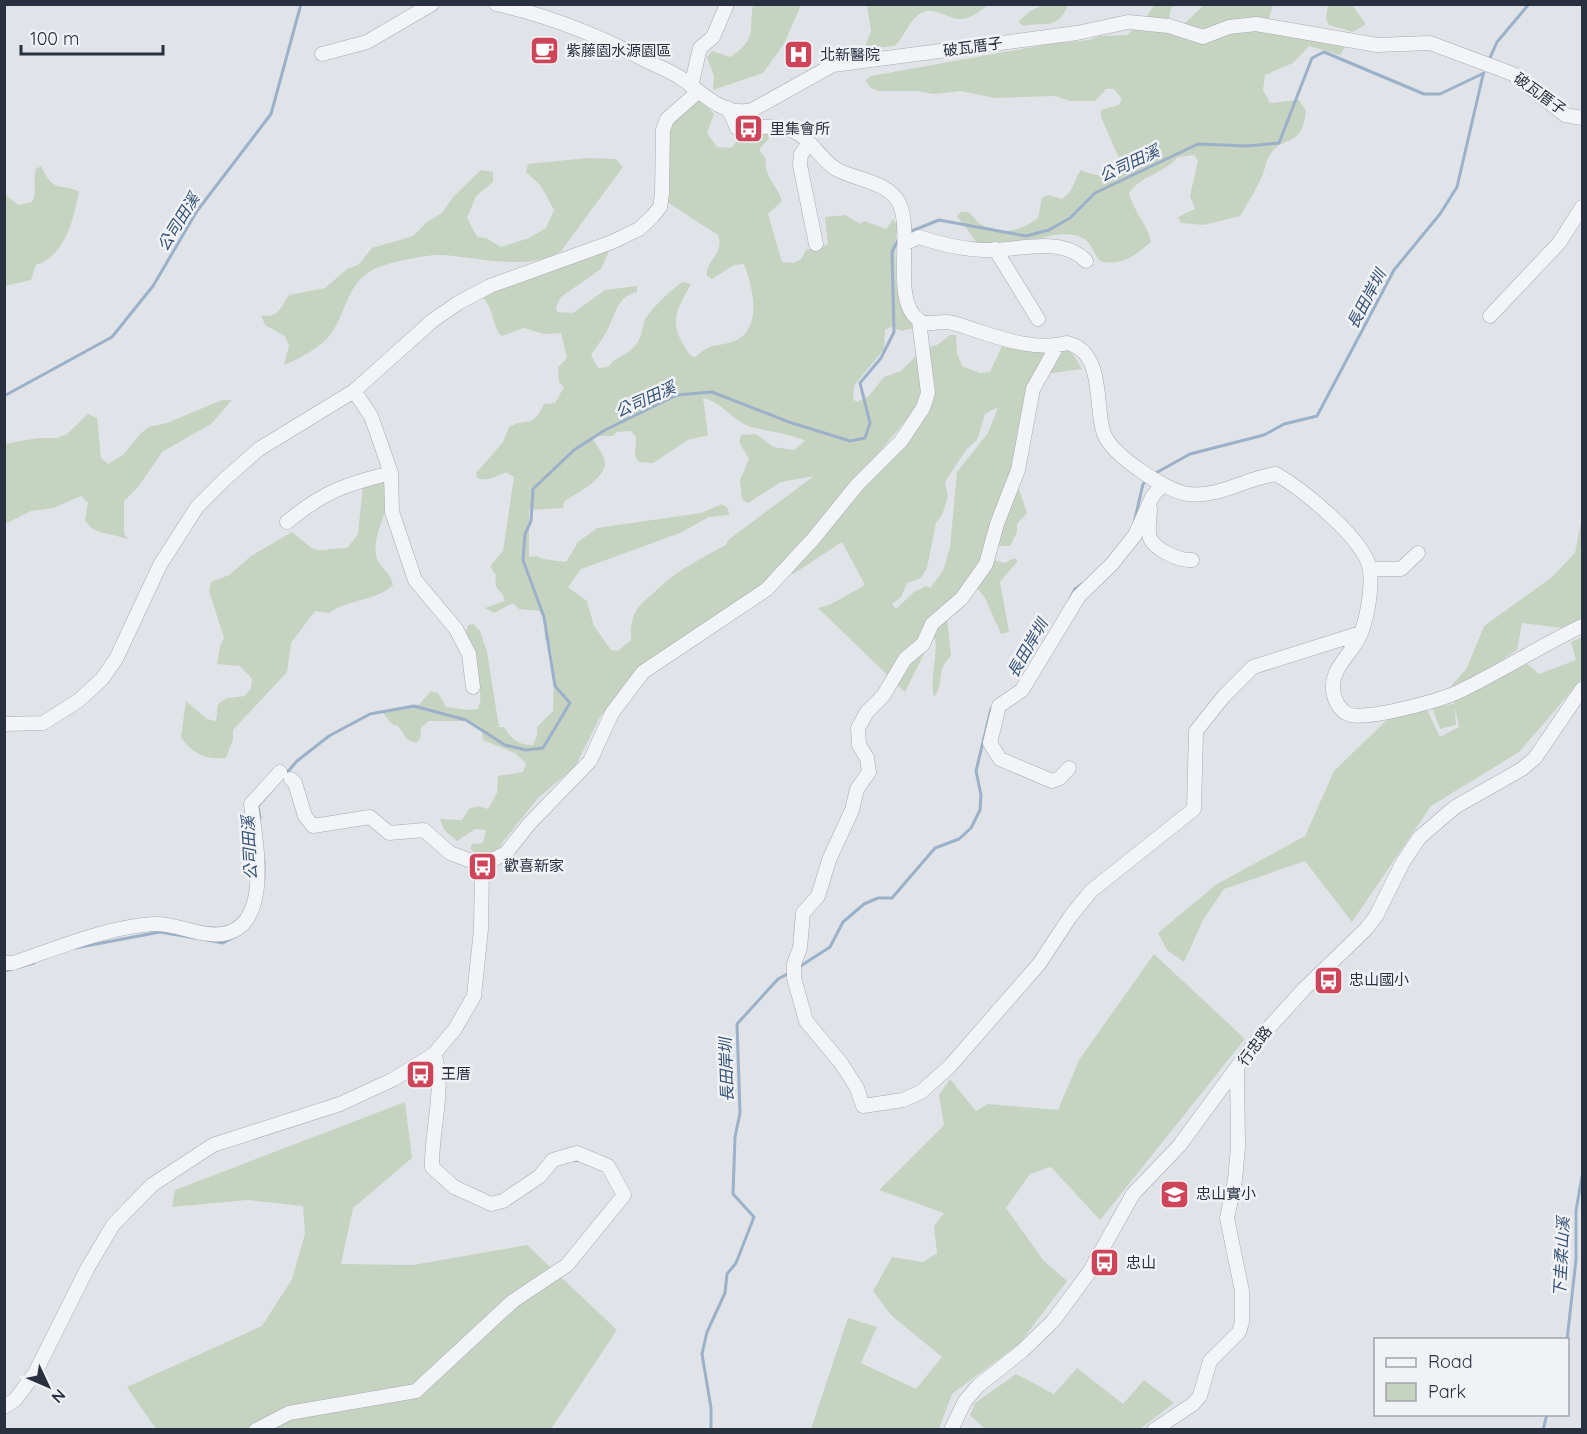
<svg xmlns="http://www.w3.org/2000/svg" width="1587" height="1434" font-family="Quicksand,'Noto Sans TC',sans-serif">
<rect width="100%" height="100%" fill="#e0e4e9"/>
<path fill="#c6d3c1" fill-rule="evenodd" d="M753,5H801L784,44L763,73L713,90L714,76L707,57L712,51L731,57C758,36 748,34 753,5Z
M867,5V4L988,5C981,11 969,20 958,19C946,18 931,4 918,15C908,23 904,37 895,46L864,49L871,31Z
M1043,5H1068C1057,31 1046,21 1024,26L1018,22L1030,11Z
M1154,5H1176L1171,8L1169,21L1178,26L1184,24L1204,5H1273L1268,22L1282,35L1289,37L1347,44L1340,55L1309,46L1293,63L1265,75L1263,90L1270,103L1299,100L1306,111C1302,148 1285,135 1272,152C1266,159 1266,166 1263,174C1261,180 1244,211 1240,216L1204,225L1181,223L1178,217L1195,209L1190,196L1198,161L1194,155L1178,157C1165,173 1140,176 1129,193C1133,210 1149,227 1151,242C1136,255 1121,267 1100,261C1094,255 1093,247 1087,241C1070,226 1031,239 1015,250L977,243L957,216L961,212H968C974,216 976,222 982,225C1001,237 1022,230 1038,218L1042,198L1048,195L1062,199C1075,190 1073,181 1081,170C1094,176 1108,179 1120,169L1121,163L1101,117V110L1119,105L1122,99L1114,89H1106L1095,101H1070L1055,96L994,98L961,91L933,94L917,91H879L871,88L865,80L871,76L1049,44L1089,40L1100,36L1127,35L1146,18Z
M1328,5H1352L1366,24L1353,32L1329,25L1326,19Z
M694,100L703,102L714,114L707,133L717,147L731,148L744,133L775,131L759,150L766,159C762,173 778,187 782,201L768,214L782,262L794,263L801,259L806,250L828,245L825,217L845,215L861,224L864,221L886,229L893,219L898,226L895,242L896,284L914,328L902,331L891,327L885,330L884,349L854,386L853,400L858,402L869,396L884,377L901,371L915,357L921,359L924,399L771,580L640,670L600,717L575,767L538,798L502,843L498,853L479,859L470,848L472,844L483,843L486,830L475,829L457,841L444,830L440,819L462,820L469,809L478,806L488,809L497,793L498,776L523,772L526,763L515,753L483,740L481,727L466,721H428L421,728L420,739L416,743L407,739L398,726L393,725L382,712L417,707L431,691L438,693L446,707L469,710L478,709C489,684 458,648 468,625L473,624L480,631L487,652L499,727H504C511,738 518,746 533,745L537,736V727L553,711L554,672L551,648L545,639L544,620L540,611L519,609L513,603L494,613L485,608L505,601C502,587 493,594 496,575L490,566L503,551L514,477L506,472C496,477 487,482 477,478L476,473L503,442L509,427C528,416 531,431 544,404L555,403L564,387L559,382L558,367L567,358L561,333L544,334L524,328L502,336C492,328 495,309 482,297L494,286L609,251L601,269L561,297L556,307L557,312L573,313L605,290L637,286V292C618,295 614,317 607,331C602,340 596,347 591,355L598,368L608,367C615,357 626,356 634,347C642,338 641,332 644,322C647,313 674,286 683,282L691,284C674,314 668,325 691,356L695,357C714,341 716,348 734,341C763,330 753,286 744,264L734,265L712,279L707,276C705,261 725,253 718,235L667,202L669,124ZM703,398C722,402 733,421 751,427C763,430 798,436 805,441L794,450L773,447L756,434L741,435L739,442L749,459L740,480L742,500L748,503L781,482L814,476L728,540L726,545C702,558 679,569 660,587C639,606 630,609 631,640L618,651L611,650L594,626L587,601L568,587L581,569L680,533L709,517L729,515L728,508L722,504L701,513L597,528L578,542L566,562L543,559L537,556L529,557V510L563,508L564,502C576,493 611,477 604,458C601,449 594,445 593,436H613L617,432L631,431L636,437L635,456L639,462L653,463L688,440L708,435Z
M587,158L616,159L623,167L561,251C530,272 477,257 441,255C429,254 390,262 379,267C349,278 348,307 333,331C324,346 299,359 284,365L289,346L285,336L265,325L261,315C277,319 281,308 289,295L325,288L347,269L358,265L372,248L413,236L427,222L442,213L453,197L481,170L493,172V182L476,196L467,218L477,237L486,238L501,247L529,238L546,228L554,210L541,186L526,172L528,164Z
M41,166C54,193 57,183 79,191C74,219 65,256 36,265L31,280L5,286V195L19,205L32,202C38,191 32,181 36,169Z
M950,335H956L957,353L962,366L980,373L990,372L1002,346L1042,353L1070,349L1082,369L1045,374L1038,384L1017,483L1027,513L1017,524V532L1010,546H998L993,560L1005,563L1014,558L1018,561L1000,582L1009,632L1001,634L985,598L975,585L947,617L951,656C935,670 945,685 934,697C929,678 938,659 935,638L929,644L905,692L818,608L831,604L865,585L842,542L793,574L788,572L851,498L910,434L933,402L935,388L928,347L937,345ZM998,407L988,433L957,472L950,547L943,571L930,588L926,586L914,592L896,609L892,604L901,597L907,583L921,578L927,568L936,523L942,515L948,497L945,482L966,450L977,440L985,414Z
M222,400H232L211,424L162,452L139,486L124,501V534L129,539L100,532L91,528L85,520L88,503L81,496L53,508L31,511L5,524V444L38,438H57L67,434L88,414L97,418L101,458L108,464L123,455L141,433L149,427L167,423Z
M392,481C392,508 372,530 376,556C379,568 391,572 393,585C377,601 348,599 329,613L315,611L291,643L287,672L233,730V739L226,758C206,760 192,754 181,737L186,701L207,719L216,721L218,704L227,698L245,696L251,688L252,679L240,666L217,664L220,646L224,638L209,591L211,582L229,575L251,556L292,532C323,558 311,549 347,548L358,534L363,486L373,482Z
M1582,518V619L1561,628L1522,623L1517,650L1467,683L1450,687L1467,668L1484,626L1552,577L1575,553Z
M1582,637V679L1519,752L1431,806L1352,922L1305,861L1224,889L1203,920L1184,962L1167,950L1158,933L1217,884L1305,836L1334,771L1391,716L1426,707L1440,737L1459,727L1455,707L1456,725L1440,729L1432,707L1454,704L1453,698L1524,661L1539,674L1576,660L1571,642Z
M1154,954L1245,1039L1100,1220L1051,1167L1030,1174L1006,1208L1043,1260L1067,1281L1019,1344L952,1394L939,1429H811L848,1318L877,1327L861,1363L916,1389L942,1357L891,1315L873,1291L892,1257L923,1262L937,1253L934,1226L944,1213L879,1190L944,1125L939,1095L950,1079L976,1111L988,1104L1058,1110L1079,1060Z
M405,1102L412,1158L353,1208L341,1264L413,1265L527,1245L617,1330L551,1429H156L127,1387L262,1326L292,1279L305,1234L303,1206L247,1200L172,1207L175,1190Z
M1077,1368L1123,1404L1144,1380L1174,1403L1140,1429H985L970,1415L975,1403L1016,1374L1054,1394Z"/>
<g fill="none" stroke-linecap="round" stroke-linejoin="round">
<path stroke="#9bb1c9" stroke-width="3" d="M1489,60L1497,42L1529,4
M909,232L939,220L1026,236L1049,230L1070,218L1095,193L1198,144L1246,146L1279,143L1312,58L1324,52L1424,94H1440L1484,73
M4,396L112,337L153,286L197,211L271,114L301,4
M1154,474L1190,454L1264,435L1284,424L1317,416L1394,270L1440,214L1457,187L1483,75
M1134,523L1143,484L1146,481
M1070,599L1075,589L1085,582
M260,818L258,806L297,761L329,736L370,714L414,706L466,720L505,745L526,750L543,748L570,703L555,686L544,617L523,560L525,534L531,521L533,489L574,450L605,430L677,395L712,392L789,422L850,441L865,438L870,423L860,383L881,358L894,332L892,252L899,238
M264,860V878
M207,940L223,943L240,934
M75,948L160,932L195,938
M799,967L830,947L843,922L864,904L878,898H892L935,848L959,839L971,828L980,810L981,795L976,771L991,709
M4,971L34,963
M1567,1340L1576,1260V1211L1582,1176
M711,1430V1408L702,1354L707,1332L725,1293L727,1274L736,1263L754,1217L733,1194L735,1137L740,1113L737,1024L778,979L791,972
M1543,1430L1547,1414"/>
<defs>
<path id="minor" d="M496,4C550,16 598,35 647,61C659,67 673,72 684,80C705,95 724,117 752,110L833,65L1077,33L1128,22L1169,26L1203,37L1229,27L1256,24L1377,45L1430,43L1513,74L1565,115L1582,118
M322,54L367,42L432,4
M691,86L700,48L713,37L727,4
M728,108L737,128C753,128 777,124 791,130C811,138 819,158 836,169C855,180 888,181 899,203C914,233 890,302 920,321C929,326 938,321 947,322C957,323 968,328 978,331C1005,340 1039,351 1067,343C1106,352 1094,408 1104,434C1113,456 1166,491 1188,494C1219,498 1246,478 1276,474C1302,489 1366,540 1370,570C1372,589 1368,614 1361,633C1354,652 1332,666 1333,688C1333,698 1339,710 1348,714C1363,722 1441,700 1458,692C1500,672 1540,646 1582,626
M810,143L801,154L800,165L816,244
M906,243L919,237C940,244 960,249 983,250C1016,252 1060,234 1086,261
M995,249L1038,319
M1490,316L1559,243L1582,207
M1057,346L1033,389L1018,470L997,524L986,564L962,598L932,624L923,644L905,659L883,696L867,712L858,728L859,745L867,758L869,772L857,789L852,810L829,860L818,896L803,913L800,948L794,964V978L806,1021L841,1063L857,1088L863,1106L903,1100L921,1092L950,1066L1039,964L1070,917L1091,891L1194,809L1196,731L1224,696L1253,667L1361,633
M354,391L371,416L391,473L392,512L415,580L456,629L469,654L473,687
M1150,508C1150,517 1147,530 1150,538C1155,550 1180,561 1192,560
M287,522C323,492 346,484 391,473
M1370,569H1401L1418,553
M4,724L43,723L78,701L102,679L116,659L160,565L197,507L225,479L259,449L354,391L432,321L458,303L490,286L612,242L639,229L652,217L660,207L662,194L663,130L667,119L698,92
M1069,768L1060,778L1052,781L1000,759L990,743L999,706L1022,690L1079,596L1112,564L1135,535L1152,497L1162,485
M291,779L295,783L305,816L313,826L370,817L389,833L424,830L450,853L482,865
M4,963H13C58,948 106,927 154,924C176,923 200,937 222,934C274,927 255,838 251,804L280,772
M434,1054L455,1029L474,996L481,929L482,865L506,853L529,824L590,761L612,713L643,672L767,589L814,538L857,485L901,441L923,408L928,393L919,321
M4,1407L15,1400L35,1373L87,1269L113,1225L152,1185L213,1145L340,1104L394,1079L434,1054C446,1085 431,1132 432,1167L454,1187L491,1204L503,1201L540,1176L553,1160L577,1153L608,1166L624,1195L567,1265L513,1301L416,1391L289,1413L256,1430
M951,1430L965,1401L978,1386L1022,1351L1053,1321L1090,1271L1133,1194L1179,1146L1254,1044L1304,989L1366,929L1376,916L1403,862L1419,838L1455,807L1522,769L1535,758L1582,689
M1154,1430L1193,1404L1200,1396L1210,1361L1239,1332L1242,1322V1291L1227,1218L1235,1180L1238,1147L1237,1070"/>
</defs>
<use href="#minor" stroke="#a5abb3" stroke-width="15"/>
<use href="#minor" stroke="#f3f4f7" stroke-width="14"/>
</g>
<defs>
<symbol id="cafe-square" viewBox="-11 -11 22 22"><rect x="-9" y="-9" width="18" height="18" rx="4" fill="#ce455a" stroke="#f0f2f6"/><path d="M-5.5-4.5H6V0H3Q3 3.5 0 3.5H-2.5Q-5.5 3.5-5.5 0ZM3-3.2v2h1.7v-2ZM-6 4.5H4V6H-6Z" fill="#fff"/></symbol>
<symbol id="hospital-square" viewBox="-11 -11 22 22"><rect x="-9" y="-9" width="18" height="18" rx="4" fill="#ce455a" stroke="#f0f2f6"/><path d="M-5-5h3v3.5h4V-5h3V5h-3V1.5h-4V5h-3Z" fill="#fff"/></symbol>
<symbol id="bus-square" viewBox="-11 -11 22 22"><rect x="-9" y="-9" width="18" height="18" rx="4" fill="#ce455a" stroke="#f0f2f6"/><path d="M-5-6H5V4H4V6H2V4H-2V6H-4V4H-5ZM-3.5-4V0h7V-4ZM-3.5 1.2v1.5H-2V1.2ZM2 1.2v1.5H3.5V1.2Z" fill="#fff"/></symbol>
<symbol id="school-square" viewBox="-11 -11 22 22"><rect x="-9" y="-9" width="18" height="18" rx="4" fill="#ce455a" stroke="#f0f2f6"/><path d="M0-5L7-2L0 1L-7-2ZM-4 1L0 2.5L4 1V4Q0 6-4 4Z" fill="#fff"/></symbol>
</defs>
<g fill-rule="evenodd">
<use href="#cafe-square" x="528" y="34" width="33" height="33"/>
<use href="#hospital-square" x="782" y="38" width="33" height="33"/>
<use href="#bus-square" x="732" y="112" width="33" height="33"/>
<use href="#bus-square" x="466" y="850" width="33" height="33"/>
<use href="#bus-square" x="1312" y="964" width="33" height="33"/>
<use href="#bus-square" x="404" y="1058" width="33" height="33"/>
<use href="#school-square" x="1158" y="1178" width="33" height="33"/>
<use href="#bus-square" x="1088" y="1246" width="33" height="33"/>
</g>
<g text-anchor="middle" stroke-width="5" stroke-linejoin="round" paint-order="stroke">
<g font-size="15" fill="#293140" stroke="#f0f2f6">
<text transform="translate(973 47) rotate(-8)" y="5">破瓦厝子</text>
<text transform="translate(1540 94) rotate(36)" y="5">破瓦厝子</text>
<text transform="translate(1255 1046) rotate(-53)" y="5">行忠路</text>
</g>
<g font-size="15" fill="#293140" stroke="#f0f2f6" text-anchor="start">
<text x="566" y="56">紫藤園水源園區</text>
<text x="820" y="60">北新醫院</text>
<text x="770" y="134">里集會所</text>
<text x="504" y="871">歡喜新家</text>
<text x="1349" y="985">忠山國小</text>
<text x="441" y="1079">王厝</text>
<text x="1196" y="1199">忠山實小</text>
<text x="1126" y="1268">忠山</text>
</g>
<g font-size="16" font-style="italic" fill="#335074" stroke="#f0f2f6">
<text transform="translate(1129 163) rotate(-25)" y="6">公司田溪</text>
<text transform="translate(178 222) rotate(-58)" y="6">公司田溪</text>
<text transform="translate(1366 299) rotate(-62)" y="6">長田岸圳</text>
<text transform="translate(645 399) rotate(-24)" y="6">公司田溪</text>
<text transform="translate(1027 648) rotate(-60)" y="6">長田岸圳</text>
<text transform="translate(249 848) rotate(-93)" y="6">公司田溪</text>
<text transform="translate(726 1070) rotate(-92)" y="6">長田岸圳</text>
<text transform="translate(1561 1257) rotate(-87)" y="6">下圭柔山溪</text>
</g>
</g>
<rect width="1587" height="1434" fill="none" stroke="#293140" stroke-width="12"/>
<rect x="1374" y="1338" width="195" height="78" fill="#f0f2f6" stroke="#a0a5ad" stroke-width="1.5"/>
<rect x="1386" y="1358" width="30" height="9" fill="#f3f4f7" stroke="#a0a5ad" stroke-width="1.5"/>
<text x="1428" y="1368" font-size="18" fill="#293140">Road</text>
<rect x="1386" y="1383" width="30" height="18" fill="#c6d3c1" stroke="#a0a5ad" stroke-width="1.5"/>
<text x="1428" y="1398" font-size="18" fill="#293140">Park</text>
<g transform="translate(48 1386) rotate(134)" stroke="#f0f2f6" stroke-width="4.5" paint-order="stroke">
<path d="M0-4.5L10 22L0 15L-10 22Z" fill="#293140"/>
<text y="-9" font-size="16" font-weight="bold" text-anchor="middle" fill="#293140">N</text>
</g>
<path d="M21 45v9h142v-9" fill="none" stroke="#293140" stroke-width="3"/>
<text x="30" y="45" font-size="18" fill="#293140" stroke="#f0f2f6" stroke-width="4.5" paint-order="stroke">100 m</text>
</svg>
